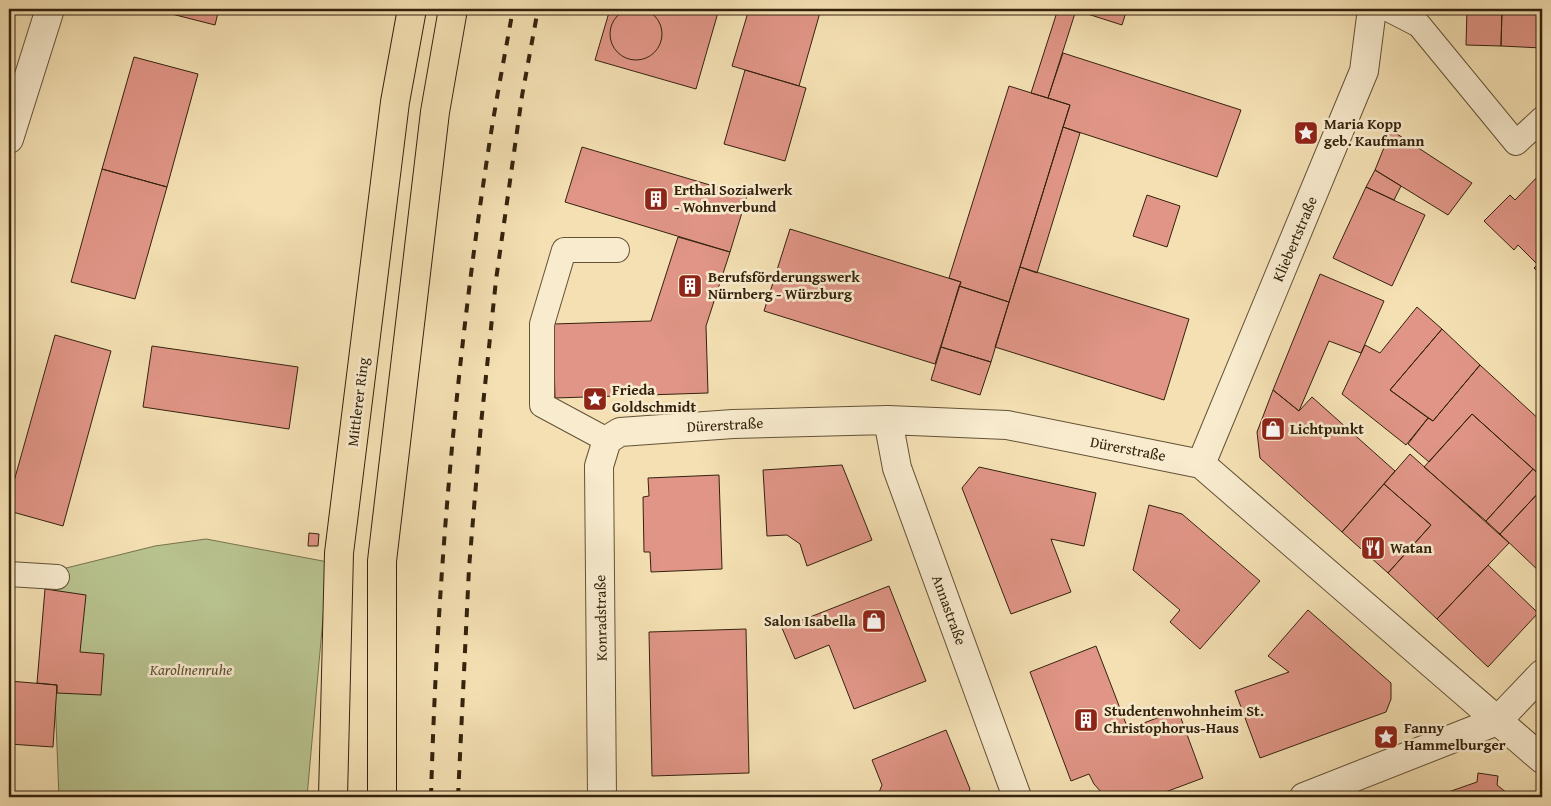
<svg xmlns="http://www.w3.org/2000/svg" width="1551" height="806" font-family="'Gentium Book Plus',serif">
<rect width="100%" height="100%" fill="#f4e0b3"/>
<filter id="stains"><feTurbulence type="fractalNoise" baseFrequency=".004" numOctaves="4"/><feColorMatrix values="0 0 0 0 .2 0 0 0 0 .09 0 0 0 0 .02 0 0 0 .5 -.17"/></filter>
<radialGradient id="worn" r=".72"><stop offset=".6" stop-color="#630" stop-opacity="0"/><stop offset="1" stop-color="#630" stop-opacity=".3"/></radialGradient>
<path fill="#b8c38f" stroke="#76724e" d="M206,539L328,562L307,797H59L50,572L155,546Z"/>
<path fill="#e09586" stroke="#34220d" d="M610 34a26 26 0 1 1 52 0a26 26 0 1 1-52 0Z
M152,9H219L215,25Z
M610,9H719L696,89L595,60Z
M749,9H821L799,86L732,66Z
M1058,9L1076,10L1048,98L1031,93Z
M1072,9H1127L1122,25Z
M1467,9L1502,10L1501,46L1466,45Z
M1502,9H1542V48L1501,46Z
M9,32L12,33L9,47Z
M1063,53L1241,110L1217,177L1063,127L1070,105L1048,98Z
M134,57L198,74L167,187L102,169Z
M745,70L806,88L785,161L724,144Z
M1009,86L1070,105L1009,302L959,286L961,282L949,278Z
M1063,127L1080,133L1037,273L1020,267Z
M1391,130L1472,183L1448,215L1375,170Z
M582,147L747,196L730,252L565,202Z
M102,169L167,187L135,299L71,282Z
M1375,170L1401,186L1394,200L1366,187Z
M1542,172V260L1538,265L1518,245L1514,250L1484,221L1510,195L1515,200Z
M1366,187L1425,215L1392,286L1333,258Z
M1147,195L1180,206L1167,247L1133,236Z
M790,229L961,282L935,364L764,311Z
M678,237L730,252L706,326L708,393L555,398L553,324L651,321Z
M1542,260V276L1534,268Z
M1020,267L1189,319L1164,400L995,347Z
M1320,274L1384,301L1361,353L1329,341L1299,411L1273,390Z
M959,286L1009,302L991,362L941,347Z
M1417,307L1442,329L1390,390L1428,418L1406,445L1342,394L1365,345L1380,353Z
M1442,329L1480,365L1433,421L1390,390Z
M55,335L111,351L63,526L9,511V499Z
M152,346L298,367L289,429L143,407Z
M941,347L991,362L980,395L931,380Z
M1480,365L1542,422V477L1472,414L1429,462L1408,444L1428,418L1433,421Z
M1273,390L1299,411L1312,397L1395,471L1342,532L1260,458L1257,432Z
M1472,414L1533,469L1486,521L1424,467Z
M1410,454L1509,543L1437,619L1388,573L1431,525L1384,484Z
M842,465L872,540L807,566L800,544L787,535L767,536L763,470Z
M979,467L1096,493L1084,546L1051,539L1071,592L1011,614L962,488Z
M1533,469L1542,477V489L1500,534L1486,521Z
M719,475L722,569L651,572L650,552H644L643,497L649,496L648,478Z
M1384,484L1431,525L1388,573L1342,532Z
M1542,489V574L1500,534Z
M1149,505L1182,514L1260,581L1200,649L1170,622L1180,610L1133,570Z
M309,533L319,534L318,546H308Z
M1488,565L1538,613L1488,667L1437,619Z
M889,586L926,681L854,709L829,645L795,659L782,628Z
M45,589L86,595L80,652L104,654L101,695L57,693V685L37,683Z
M1308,610L1391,683V699L1386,712L1260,758L1235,691L1289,672L1268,656Z
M746,629L749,773L652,776L649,632Z
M1096,646L1128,729L1178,710L1203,778L1152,797H1123V795L1115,797L1102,793L1094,784L1089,774L1071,781L1030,672Z
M9,681L57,685L53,747L9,744Z
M946,730L970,789L966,797H877L882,785L872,760Z
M1478,773L1498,776L1497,785L1512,797H1434L1477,782Z"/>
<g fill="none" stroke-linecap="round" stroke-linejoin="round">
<defs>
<path id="lane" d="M1388,9L1419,25L1516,143L1542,119
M607,440L542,405V324L564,250H617
M9,574L57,577"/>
<path id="street" d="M9,139L50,9
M888,420L897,468L1017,797
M1201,464L1364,71L1372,9
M602,797L599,466L607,440L620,432L733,424L888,420L1007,425L1201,464L1542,759
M1304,797L1497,721L1542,674"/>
<path id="primary" d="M333,797L339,553L395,102L412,9
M382,797V561L435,112L453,9"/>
</defs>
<use href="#lane" stroke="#645236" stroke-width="26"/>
<use href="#street" stroke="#645236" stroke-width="30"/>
<use href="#primary" stroke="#34220d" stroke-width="30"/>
<use href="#lane" stroke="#f8ebce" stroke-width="24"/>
<use href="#street" stroke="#f8ebce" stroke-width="28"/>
<use href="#primary" stroke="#f4e0b3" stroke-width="28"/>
<path stroke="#34220d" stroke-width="4" stroke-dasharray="9 9" stroke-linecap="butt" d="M431,797C437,581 456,360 489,146C496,100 505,54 513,9
M458,797L469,568L481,424L496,280L522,96L538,9"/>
</g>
<defs>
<symbol id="sight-square" viewBox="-11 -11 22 22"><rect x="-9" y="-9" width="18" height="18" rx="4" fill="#8f2418" stroke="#f8ebce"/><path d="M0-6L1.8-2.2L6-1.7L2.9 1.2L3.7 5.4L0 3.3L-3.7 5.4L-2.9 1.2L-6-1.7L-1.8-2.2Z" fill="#fff"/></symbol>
<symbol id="building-square" viewBox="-11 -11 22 22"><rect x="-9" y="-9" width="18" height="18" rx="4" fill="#8f2418" stroke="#f8ebce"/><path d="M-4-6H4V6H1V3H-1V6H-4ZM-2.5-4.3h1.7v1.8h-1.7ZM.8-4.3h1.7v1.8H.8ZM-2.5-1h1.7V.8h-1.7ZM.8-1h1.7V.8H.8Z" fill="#fff"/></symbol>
<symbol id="shop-square" viewBox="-11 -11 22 22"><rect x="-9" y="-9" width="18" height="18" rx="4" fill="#8f2418" stroke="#f8ebce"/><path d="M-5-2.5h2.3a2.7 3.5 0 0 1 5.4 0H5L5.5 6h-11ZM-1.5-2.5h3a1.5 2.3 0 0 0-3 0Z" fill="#fff"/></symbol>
<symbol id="restaurant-square" viewBox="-11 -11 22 22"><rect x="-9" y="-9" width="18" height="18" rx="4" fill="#8f2418" stroke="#f8ebce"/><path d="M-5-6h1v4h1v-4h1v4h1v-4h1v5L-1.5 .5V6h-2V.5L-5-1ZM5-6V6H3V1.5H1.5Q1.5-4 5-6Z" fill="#fff"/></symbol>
</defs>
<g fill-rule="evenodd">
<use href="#sight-square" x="1292" y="119" width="28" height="28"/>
<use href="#building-square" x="642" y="185" width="28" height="28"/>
<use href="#building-square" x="676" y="272" width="28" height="28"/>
<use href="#sight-square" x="581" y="385" width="28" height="28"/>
<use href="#shop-square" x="1259" y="415" width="28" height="28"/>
<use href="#restaurant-square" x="1359" y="534" width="28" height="28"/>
<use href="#shop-square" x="860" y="607" width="28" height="28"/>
<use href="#building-square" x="1072" y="706" width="28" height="28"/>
<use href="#sight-square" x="1372" y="723" width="28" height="28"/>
</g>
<g text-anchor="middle" stroke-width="5" stroke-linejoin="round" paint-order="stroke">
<g font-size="15" font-weight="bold" fill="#34220d" stroke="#f8ebce" text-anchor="start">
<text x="1324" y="129">Maria Kopp<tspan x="1324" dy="17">geb. Kaufmann</tspan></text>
<text x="674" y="195">Erthal Sozialwerk<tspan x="674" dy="17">- Wohnverbund</tspan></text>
<text x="708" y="282">Berufsförderungswerk<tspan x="708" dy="17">Nürnberg - Würzburg</tspan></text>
<text x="612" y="395">Frieda<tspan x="612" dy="17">Goldschmidt</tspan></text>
<text x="1290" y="434">Lichtpunkt</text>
<text x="1390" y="553">Watan</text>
<text x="856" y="626" text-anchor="end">Salon Isabella</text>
<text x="1104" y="716">Studentenwohnheim St.<tspan x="1104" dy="17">Christophorus-Haus</tspan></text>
<text x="1404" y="733">Fanny<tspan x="1404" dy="17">Hammelburger</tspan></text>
</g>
<g font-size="15" fill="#34220d" stroke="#f8ebce">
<text transform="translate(1295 239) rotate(-67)" y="5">Kliebertstraße</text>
<text transform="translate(358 402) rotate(-83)" y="5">Mittlerer Ring</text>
<text transform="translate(725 425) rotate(-3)" y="5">Dürerstraße</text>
<text transform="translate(1128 449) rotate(11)" y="5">Dürerstraße</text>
<text transform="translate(949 610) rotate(70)" y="5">Annastraße</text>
<text transform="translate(601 618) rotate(-91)" y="5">Konradstraße</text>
</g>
<g font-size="15" font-style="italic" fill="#5c5234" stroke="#f8ebce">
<text x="191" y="675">Karolinenruhe</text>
</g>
</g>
<rect width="1551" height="806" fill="none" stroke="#f4e0b3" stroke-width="30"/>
<rect x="10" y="10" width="1531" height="786" fill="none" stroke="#34220d" stroke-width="2.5"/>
<rect x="15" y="15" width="1521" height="776" fill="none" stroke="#34220d"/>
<rect width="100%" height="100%" filter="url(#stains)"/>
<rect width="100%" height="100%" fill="url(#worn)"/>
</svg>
